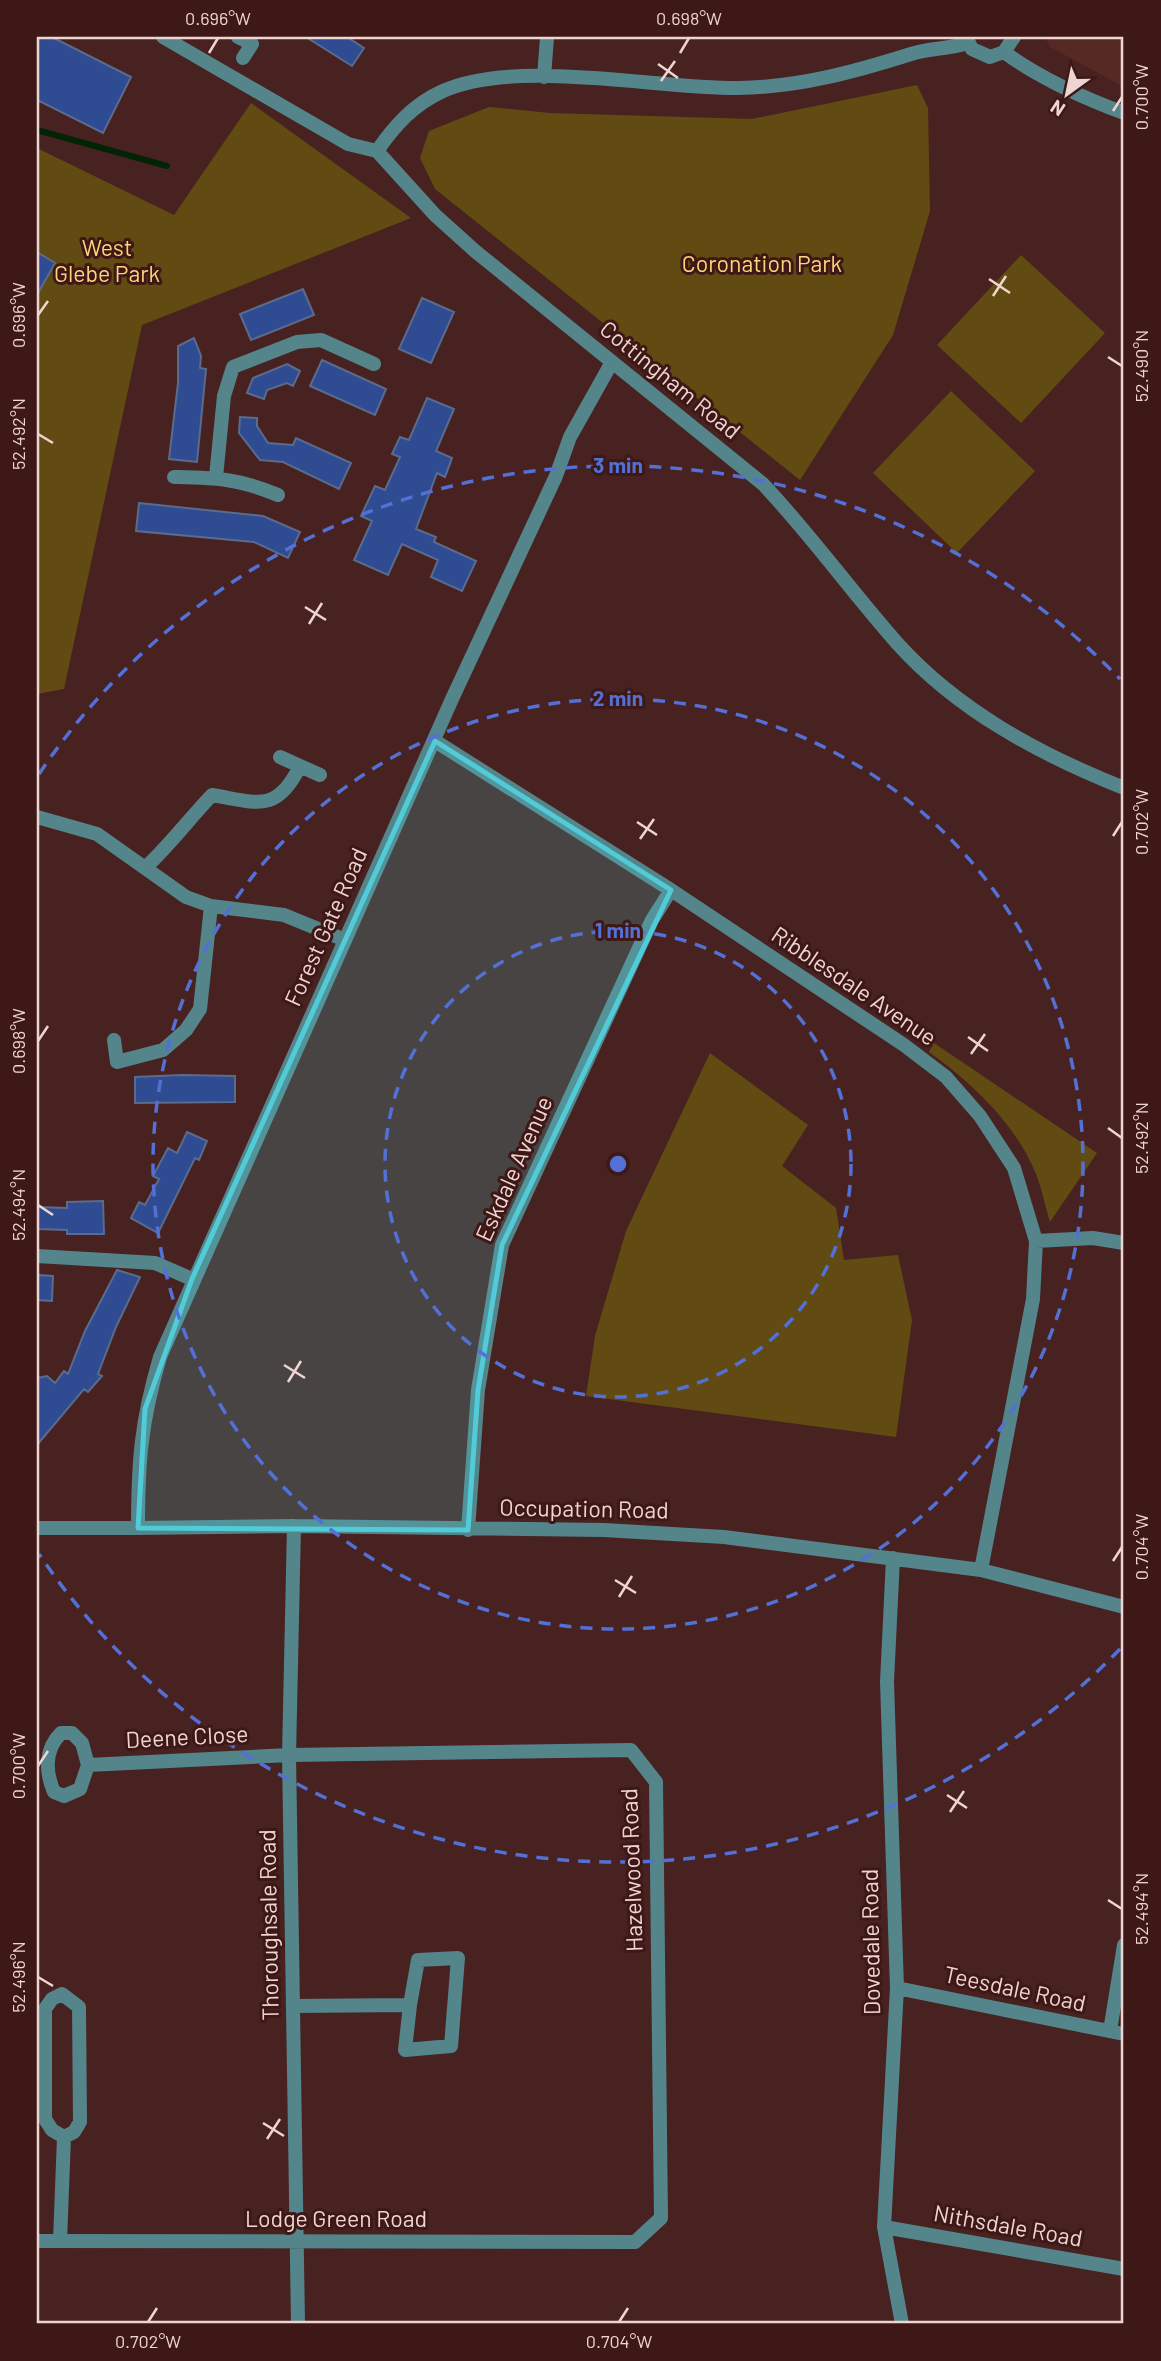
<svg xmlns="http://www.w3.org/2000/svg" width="1161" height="2361" font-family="Barlow,sans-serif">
<rect width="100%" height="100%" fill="#482220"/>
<path fill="#562925" d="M1045,37H1124V87L1050,47Z"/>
<path fill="#624b12" d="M917,85L928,108L930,211L893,335L800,480L435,189L420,158L429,131L489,107L550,113L752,119Z
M251,103L411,218L142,325L64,689L37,694V148L174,215Z
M1021,255L1105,333L1021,423L937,345Z
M951,391L1035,471L957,553L873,473Z
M934,1043L1097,1153L1050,1222C1045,1206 1042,1189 1036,1174C1016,1124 971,1082 929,1052Z
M710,1053L808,1125L782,1166L836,1208L844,1260L898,1255L912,1320L896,1437L586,1396L595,1336L626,1231Z"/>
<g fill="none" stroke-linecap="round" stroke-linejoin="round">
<path stroke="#002404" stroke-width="6" d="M37,130L167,166"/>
</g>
<path fill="#2f4b91" stroke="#5b6b8d" stroke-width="2" d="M37,37H52L131,77L103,133L37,100Z
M306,37H347L364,48L352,66Z
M37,252L55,263L37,295Z
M303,289L314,315L251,340L240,314Z
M422,298L454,312L431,363L399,349Z
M194,338L201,356L200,368L206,369L197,462L169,459L178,383V346Z
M322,360L386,389L375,415L310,386Z
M287,364L300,371L293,386L287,383L267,390L264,399L247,393L253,378Z
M427,398L454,409L436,451L452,458L445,477L437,473L416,529L436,537L434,542L476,561L462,591L431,577L438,560L402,544L388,575L354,560L372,521L361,516L375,486L385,490L400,457L392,454L400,437L409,440Z
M240,417L257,418V426L268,443L293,445L296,438L351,463L339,489L283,462L260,460L239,433Z
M139,503L263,516L300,532L288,558L254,542L136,531Z
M182,1075L235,1076V1102L135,1103V1077Z
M187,1132L207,1141L199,1160L195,1158L158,1233L131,1218L139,1202L145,1205L159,1179L153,1176L168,1148L177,1153Z
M103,1201L104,1234H67V1230L37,1229V1207L67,1208V1202Z
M117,1270L140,1277L116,1327L98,1374L102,1376L88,1392L84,1389L37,1445V1378L47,1376L55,1383L64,1371L68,1374L85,1331Z
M37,1275L53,1276L52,1301L37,1300Z"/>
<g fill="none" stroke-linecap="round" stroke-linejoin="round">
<path stroke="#54858b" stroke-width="14" d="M238,37L252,44L243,58
M966,37L972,49L990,57L1004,52L1014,37
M1004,52C1041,79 1081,97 1124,113
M544,77L547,37
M377,151C395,125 414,104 443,91C515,58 658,89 739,88C799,87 854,72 911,54C929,48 949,49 968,43
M174,477C216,478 237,478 278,495
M216,477L224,396L233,367L297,342L321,340L374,364
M435,741L671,890L904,1045L946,1077L980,1116L1014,1168L1036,1241L1033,1299L981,1570
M280,757L320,775
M37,817L97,834L186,897L211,906L284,915L345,940
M145,868C170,845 189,819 212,795C258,803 277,813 300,766
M114,1040L117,1062L163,1050L186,1030L200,1009L211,906
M1036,1241L1093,1238L1124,1243
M37,1256L155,1263L192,1279
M294,1526L289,1755L298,2324
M138,1528L294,1526L604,1530L724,1537L981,1570L1124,1607
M468,1530L478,1390L502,1245L652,920L671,890
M893,1558L887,1682L897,1988L884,2227L902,2324
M897,1988L1124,2034
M294,2006L410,2005L418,1960L458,1958L451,2046L405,2050L410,2005
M1110,2031L1124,1945
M884,2227L1124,2269
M37,2241L635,2242L661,2218L656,1782L631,1750L289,1755L88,1765L80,1789L64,1796L54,1792C45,1771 45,1749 61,1733H72L82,1743L88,1765
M60,2241L64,2137L74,2132L80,2122L79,2007L62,1994L52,1999L45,2009V2119L52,2130L64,2137"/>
<path stroke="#54858b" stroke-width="14" d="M163,37L348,144L377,151L435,215L475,251L763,484C811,535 851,591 897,643C958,711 1041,755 1124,788
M37,1528H138C138,1461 141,1422 160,1357L452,699L556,476L570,437L612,362"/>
</g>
<path fill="#52cbd8" fill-opacity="0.2" stroke="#52cbd8" stroke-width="5" stroke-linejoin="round" d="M435,741L671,890L502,1245L478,1390L468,1530L138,1528L145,1409L192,1279Z"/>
<path fill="none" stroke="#efd5d2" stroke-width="2.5" d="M209,53L218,38M680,53L689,38M658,64L678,78M661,81L675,61M1113,111L1122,97M989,279L1010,293M993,296L1006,276M38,315L48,301M1108,357L1122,366M38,434L53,443M305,607L326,620M309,624L322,603M637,822L657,835M1113,836L1122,822M640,839L654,819M968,1037L988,1051M38,1041L48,1026M971,1054L985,1034M1108,1128L1122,1138M38,1205L53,1215M284,1365L305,1378M288,1382L301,1361M1113,1561L1122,1547M615,1580L636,1593M619,1597L632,1576M38,1766L48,1751M947,1795L967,1808M950,1812L964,1791M1108,1900L1122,1909M38,1977L53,1986M263,2123L284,2136M267,2139L280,2119M148,2322L157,2308M619,2322L628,2308"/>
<g fill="none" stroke="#5270d6" stroke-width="3.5" stroke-dasharray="12 9">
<circle cx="618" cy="1164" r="233"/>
<circle cx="618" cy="1164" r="465"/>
<path d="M1120 1649A698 698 0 0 1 39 1554M39 774A698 698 0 0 1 1120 679"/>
</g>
<g text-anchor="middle" stroke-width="6" stroke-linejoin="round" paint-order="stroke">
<g font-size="23" fill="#ffd479" stroke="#3d1816">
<text x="107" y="256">West<tspan x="107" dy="26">Glebe Park</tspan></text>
<text x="762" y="272">Coronation Park</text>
</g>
<g font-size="23" fill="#efd5d2" stroke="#3d1816">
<text transform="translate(670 380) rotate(39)" y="8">Cottingham Road</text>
<text transform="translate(326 927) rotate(-66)" y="8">Forest Gate Road</text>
<text transform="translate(854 986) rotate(34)" y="8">Ribblesdale Avenue</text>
<text transform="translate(514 1169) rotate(-66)" y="8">Eskdale Avenue</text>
<text transform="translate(584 1509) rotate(1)" y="8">Occupation Road</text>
<text transform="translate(187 1737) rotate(-3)" y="8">Deene Close</text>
<text transform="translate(632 1870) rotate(-92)" y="8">Hazelwood Road</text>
<text transform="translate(269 1925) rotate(-91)" y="8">Thoroughsale Road</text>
<text transform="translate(871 1942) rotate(-91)" y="8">Dovedale Road</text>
<text transform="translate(1015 1989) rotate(12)" y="8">Teesdale Road</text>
<text x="336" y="2227">Lodge Green Road</text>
<text transform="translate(1008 2226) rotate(10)" y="8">Nithsdale Road</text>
</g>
</g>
<circle cx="618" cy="1164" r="10" fill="#5270d6" stroke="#3d1816" stroke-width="3.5"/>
<g font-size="21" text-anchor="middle" font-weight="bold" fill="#5270d6" stroke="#3d1816" stroke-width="6" stroke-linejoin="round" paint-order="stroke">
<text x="618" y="473">3 min</text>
<text x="618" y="706">2 min</text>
<text x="618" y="938">1 min</text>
</g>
<rect width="1161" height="2361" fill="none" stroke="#3d1816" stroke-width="77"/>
<g transform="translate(1067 94) rotate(213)" stroke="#3d1816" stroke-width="5" paint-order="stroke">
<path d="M0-5L12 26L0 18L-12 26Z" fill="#efd5d2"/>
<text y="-10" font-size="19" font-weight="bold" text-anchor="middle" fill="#efd5d2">N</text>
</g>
<rect x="38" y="38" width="1084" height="2284" fill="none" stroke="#efd5d2" stroke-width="2.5"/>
<g font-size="18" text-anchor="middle" fill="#efd5d2">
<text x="218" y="25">0.696°W</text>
<text x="689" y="25">0.698°W</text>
<text transform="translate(1142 97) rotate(-90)" y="6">0.700°W</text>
<text transform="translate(19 315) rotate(-90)" y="6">0.696°W</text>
<text transform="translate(1142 366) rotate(-90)" y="6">52.490°N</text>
<text transform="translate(19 434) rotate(-90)" y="6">52.492°N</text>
<text transform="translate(1142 822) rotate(-90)" y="6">0.702°W</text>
<text transform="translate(19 1041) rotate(-90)" y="6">0.698°W</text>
<text transform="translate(1142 1138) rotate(-90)" y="6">52.492°N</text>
<text transform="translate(19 1205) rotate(-90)" y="6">52.494°N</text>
<text transform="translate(1142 1547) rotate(-90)" y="6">0.704°W</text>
<text transform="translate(19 1766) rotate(-90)" y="6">0.700°W</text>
<text transform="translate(1142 1909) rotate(-90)" y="6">52.494°N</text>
<text transform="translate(19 1977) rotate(-90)" y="6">52.496°N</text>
<text x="148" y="2348">0.702°W</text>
<text x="619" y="2348">0.704°W</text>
</g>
</svg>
